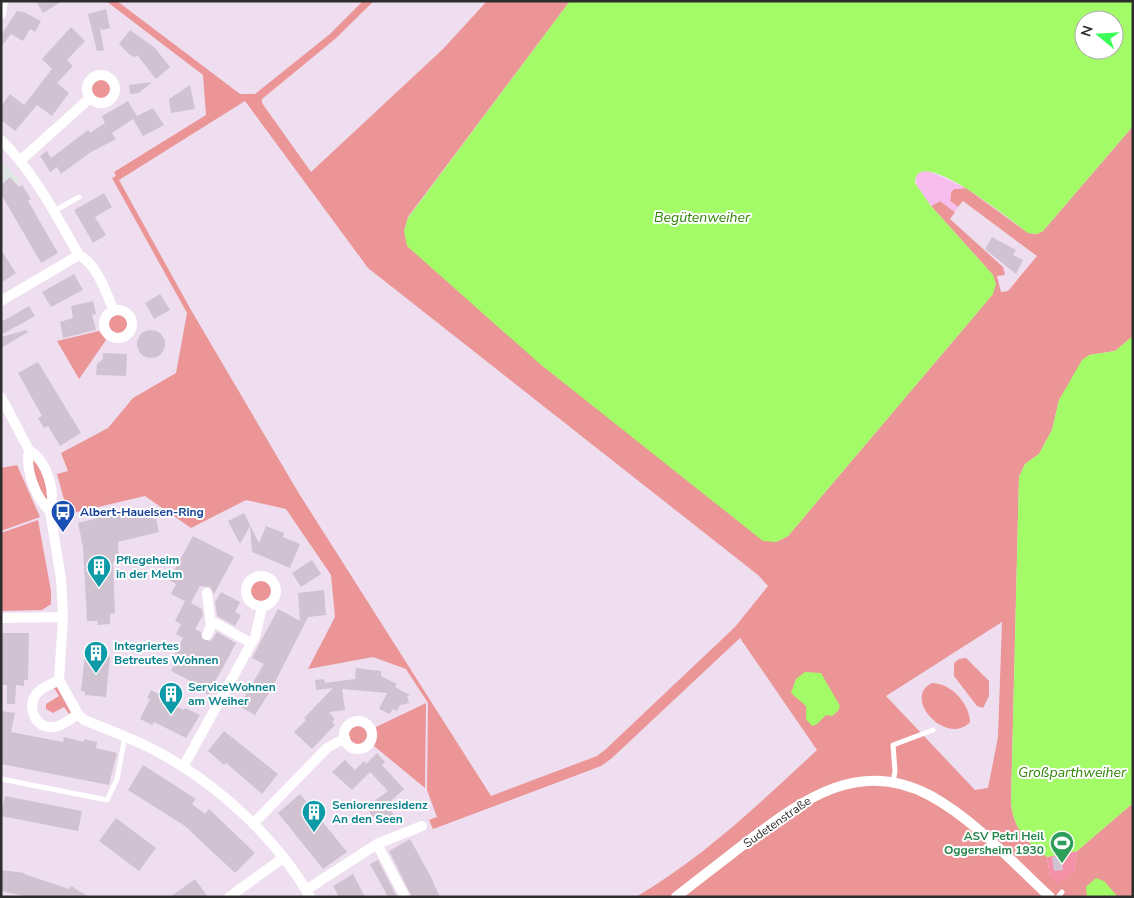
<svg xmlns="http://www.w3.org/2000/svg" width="1134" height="898" font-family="'Nunito Sans',sans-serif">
<rect width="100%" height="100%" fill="#eedef0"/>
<path fill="#dfe8e4" d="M1,160L20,181L1,197Z"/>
<path fill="#eb9596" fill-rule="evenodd" d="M106,1H117L240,94H255L330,34L363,1H374L335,39L262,99V103L311,172L443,49L487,1H570L408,217L404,231L776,542L788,536L993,294V275L931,206L940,201L955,212L950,219L1003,267L1005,275L997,276L1001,292L1008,291L1037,256L963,201L958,207L950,201L951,192L954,189L966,188L1028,233L1037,234L1043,231L1133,126V336L1115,351L1089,355L1059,400L1052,430L1039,454L1025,464L1019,477L1011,803C1014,830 1026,841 1047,857L1050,876L1074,871L1077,851L1133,803V897H636C704,857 760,803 817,750L740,638L612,758L601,766L433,829L429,820L437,817L427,790L428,703L406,669L373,657L308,669L335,617L331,575L286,509L246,500L191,528L145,496L68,514L57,474L68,471L61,453L108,428L133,398L176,373L187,313L112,178L116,176L114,172L206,115L203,75ZM245,101L368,268L758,575L768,586L735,627L606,749L597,756L491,796L298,492L191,310L119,180ZM1002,622L998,737L988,788L975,790L886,696Z
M87 89a14 14 0 1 1 28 0a14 14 0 1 1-28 0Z
M104 325a14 14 0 1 1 28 0a14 14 0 1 1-28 0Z
M99,331L106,340L79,379L57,341Z
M29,450L48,478L50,511L33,483Z
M17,465L40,517L1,531V468Z
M38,520L51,591V604L42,610L1,611V533Z
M246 591a15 15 0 1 1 30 0a15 15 0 1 1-30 0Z
M966,658L989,681V696L983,708L977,706L954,676V663L959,659Z
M932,683C951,683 970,704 970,722C947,747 901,698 932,683Z
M57,687L71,713L69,714L64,707L53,713L46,709V704L59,696L54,688Z
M426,703L425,788L374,746L377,737L376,727Z
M345 735a14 14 0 1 1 28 0a14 14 0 1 1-28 0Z"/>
<path fill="#f7beed" d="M926,170L966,188L954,189L951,192L950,201L958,207L955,212L940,201L931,206C924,197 912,186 917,174Z"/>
<path fill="#f490a8" d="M1077,851L1074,871L1058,884L1050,876L1047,857Z"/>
<path fill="#a3fc67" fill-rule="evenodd" d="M570,1H1133V126L1043,231L1037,234L1028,233C1016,224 915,141 915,183L931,206L993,275L996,284L993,294L788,536L776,542L763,541L540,364L407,246L404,231L408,218ZM1084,20H1114V50H1084Z
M1133,336V803L1077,851L1047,857C1026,841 1014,830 1011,803L1019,477L1025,464L1039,454L1052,430L1059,400L1082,360L1089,355L1115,351Z
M805,672L821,673L840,706L838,711L832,716L826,715L817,724L812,726L806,719V706L791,693L796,679Z
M1096,878L1104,881L1118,897H1087L1086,887Z"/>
<path fill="#d1c2d2" d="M36,1H62L43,13Z
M106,9L110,28L102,30L100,28L104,50L97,51L88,14Z
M17,11L24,12L41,21L35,32L30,29L23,41L11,34L1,47V35Z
M71,27L85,41L67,60L73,66L57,83L69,93L52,116L37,105L15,131L1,120V106L10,94L24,105L52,69L42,59Z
M130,30L155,48L170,67L156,79L137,55L135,57L130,55L119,44Z
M152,82L139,93L130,94L129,85Z
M190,85L195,109L171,113L169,99Z
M128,101L137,116L153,108L164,125L143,136L133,119L112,133L116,139L91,152L61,174L57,167L50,172L40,156L47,151L51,158L88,130L90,133L105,123L102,116Z
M10,177L19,187L22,185L31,199L28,201L58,253L41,263L1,194V185Z
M104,193L112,207L95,217L106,235L93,243L74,210Z
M992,237L1016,250L1013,255L1023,260L1016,274L985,249Z
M1,250L16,273L1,283Z
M74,274L83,290L51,307L42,292Z
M160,294L170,310L154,319L145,303Z
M93,301L96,314L92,315L96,330L63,338L60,322L73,318L71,306Z
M29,306L35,316L1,335V322Z
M27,330L28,332L1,348V337Z
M137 344a14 14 0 1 1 28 0a14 14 0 1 1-28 0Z
M103,353L127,354L126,376L96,375L97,364L103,359Z
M38,362L81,433L60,446L48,426L44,428L38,418L42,416L18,373Z
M139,508L140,514L152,512L153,519H156L159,532L118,542L119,561L113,562L115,613L110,614V624L97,625L98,621H87L83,547L78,523Z
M244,513L259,543L266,526L284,533L283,537L300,544L290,568L252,552L250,526L240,544L228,521Z
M193,536L234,557L214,594L210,587L200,586L191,603L202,609L203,615L195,629L201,632L202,639L211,641L217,632L236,643L208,695L198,689L200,686L171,671L176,660L173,658L183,638L176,634L181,624L175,621L185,601L171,594L176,584L169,580Z
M312,560L321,574L301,587L292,573Z
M324,590L326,615L308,617L271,690L255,715L239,706L264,664L252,658L278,609L300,621L298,593Z
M221,592L240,602L235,612L241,615L235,626L217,616L215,602Z
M1,633H29L28,680H24V686L16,685L15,704H7V685H1Z
M85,654L110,657L106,697L85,695V692L81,691Z
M356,668L381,671V676L397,684L395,687L410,695L407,696L409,703L400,705L397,711L393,709L390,714L379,709L387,693L342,689L345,710L329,712L335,719L332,722L335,725L312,749L294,732L306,720L304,718L333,688L316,690L315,680L324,679L325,683L355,679Z
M151,690L164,697L163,700L184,710L185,708L200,715L186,738L154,722L152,725L140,719L150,699L147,698Z
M1,711L15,713L11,732L63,742L64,737L84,742V739L97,742L96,748L117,753L109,785L1,764Z
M224,731L278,774L262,794L226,763L224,765L208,751Z
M377,753L385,762L382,765L404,789L387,805L396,818L385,826L380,819L377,822L366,807L388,791L370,772L352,790L332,772L345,760L355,770L364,761L366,764Z
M143,765L196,799L192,804L205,814L209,809L255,853L235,873L185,826L128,790Z
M300,794L347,852L323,869L278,813Z
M5,796L82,811L78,831L1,816Z
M116,818L156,848L139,871L99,841Z
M410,839L431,877L440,897H412L389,851Z
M1061,855L1063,870L1054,871L1052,857Z
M378,860L397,897H388L370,864Z
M1,870L25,873L24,874L69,889L71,886L89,897H29L1,891Z
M353,874L365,897H339L333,886Z
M195,879L208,897H170Z"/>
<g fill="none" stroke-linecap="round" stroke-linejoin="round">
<path stroke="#fff" stroke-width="5" d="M54,211L79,197
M1,779L107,800L117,779L125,736
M893,783L895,771L893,745L933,730
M1058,897L1062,892"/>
<path stroke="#fff" stroke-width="10" d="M1,14L3,1
M87 89a14 14 0 1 1 28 0a14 14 0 1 1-28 0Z
M1,140C35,173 55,214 79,255L1,301
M21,160L90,98
M79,255C97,264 106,293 114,311
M104 324a14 14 0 1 1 28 0a14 14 0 1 1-28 0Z
M1,397L29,450C47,461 56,491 50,511L61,579L63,617L59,680L78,714L84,720C109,730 134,739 158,752C216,783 278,839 310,897
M29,450C25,469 35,497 50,511
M246 591a15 15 0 1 1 30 0a15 15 0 1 1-30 0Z
M207,593L211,626L207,635
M1,618L63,617
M210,620L251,643
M59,680C52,684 43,687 38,692C24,707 37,733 58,726C65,724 72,718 78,714
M344 735a14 14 0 1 1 28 0a14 14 0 1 1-28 0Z
M183,767L255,637L262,607
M253,824L327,748L345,738
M377,844L405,897
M306,890L377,844L422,826
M229,897L283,858
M676,897C700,878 724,860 748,841C804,799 860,757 931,796C976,821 1013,863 1050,897"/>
</g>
<defs>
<symbol id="bus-pin" viewBox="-11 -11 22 30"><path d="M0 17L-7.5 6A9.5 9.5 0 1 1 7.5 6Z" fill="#1a4fb4" stroke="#fff"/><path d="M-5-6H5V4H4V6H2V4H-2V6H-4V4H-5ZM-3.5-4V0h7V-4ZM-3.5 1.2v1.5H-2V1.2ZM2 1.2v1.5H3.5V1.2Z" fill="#fff"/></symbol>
<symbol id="building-pin" viewBox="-11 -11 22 30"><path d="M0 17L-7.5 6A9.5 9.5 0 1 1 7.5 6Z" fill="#0f9aa8" stroke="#fff"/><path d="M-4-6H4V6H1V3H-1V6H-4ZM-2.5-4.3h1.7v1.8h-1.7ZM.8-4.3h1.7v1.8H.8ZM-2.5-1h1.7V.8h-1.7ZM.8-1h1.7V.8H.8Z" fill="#fff"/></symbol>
<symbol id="stadium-pin" viewBox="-11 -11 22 30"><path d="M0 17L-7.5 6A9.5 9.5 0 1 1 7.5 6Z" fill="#2e9e5b" stroke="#fff"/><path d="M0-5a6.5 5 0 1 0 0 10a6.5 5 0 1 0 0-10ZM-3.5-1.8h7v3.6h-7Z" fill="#fff"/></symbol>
</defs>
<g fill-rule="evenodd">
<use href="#bus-pin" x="49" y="498" width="28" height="38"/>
<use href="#building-pin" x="85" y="553" width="28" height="38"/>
<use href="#building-pin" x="82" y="639" width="28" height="38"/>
<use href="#building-pin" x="157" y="680" width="28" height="38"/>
<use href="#building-pin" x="300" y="798" width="28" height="38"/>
<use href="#stadium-pin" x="1048" y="829" width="28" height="38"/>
</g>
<g text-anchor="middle" stroke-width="4" stroke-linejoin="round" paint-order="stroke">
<g font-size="12" font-weight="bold" fill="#164399" stroke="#fff" text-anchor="start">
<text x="80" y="516">Albert-Haueisen-Ring</text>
</g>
<g font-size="12" font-weight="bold" fill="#0d838f" stroke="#fff" text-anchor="start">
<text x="116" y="564">Pflegeheim<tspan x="116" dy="14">in der Melm</tspan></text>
<text x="114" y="650">Integriertes<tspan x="114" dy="14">Betreutes Wohnen</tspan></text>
<text x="188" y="691">ServiceWohnen<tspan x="188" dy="14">am Weiher</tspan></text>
<text x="332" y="809">Seniorenresidenz<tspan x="332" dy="14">An den Seen</tspan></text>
</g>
<g font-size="12" fill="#2d2d2d" stroke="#fff">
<text transform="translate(777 822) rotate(-35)" y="4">Sudetenstraße</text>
</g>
<g font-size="12" font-weight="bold" fill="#27864d" stroke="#fff" text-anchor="end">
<text x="1044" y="840">ASV Petri Heil<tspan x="1044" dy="14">Oggersheim 1930</tspan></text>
</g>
<g font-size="14" font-style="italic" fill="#2e8704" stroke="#fff">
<text x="702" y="222">Begütenweiher</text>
<text x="1072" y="777">Großparthweiher</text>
</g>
</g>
<rect width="1134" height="898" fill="none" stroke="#2d2d2d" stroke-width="5"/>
<g transform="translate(1099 35) rotate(288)"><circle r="24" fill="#ffffff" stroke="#ababab"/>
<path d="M0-4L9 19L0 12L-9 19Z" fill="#3cff58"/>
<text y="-8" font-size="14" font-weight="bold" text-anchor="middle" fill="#2d2d2d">N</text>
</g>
</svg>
